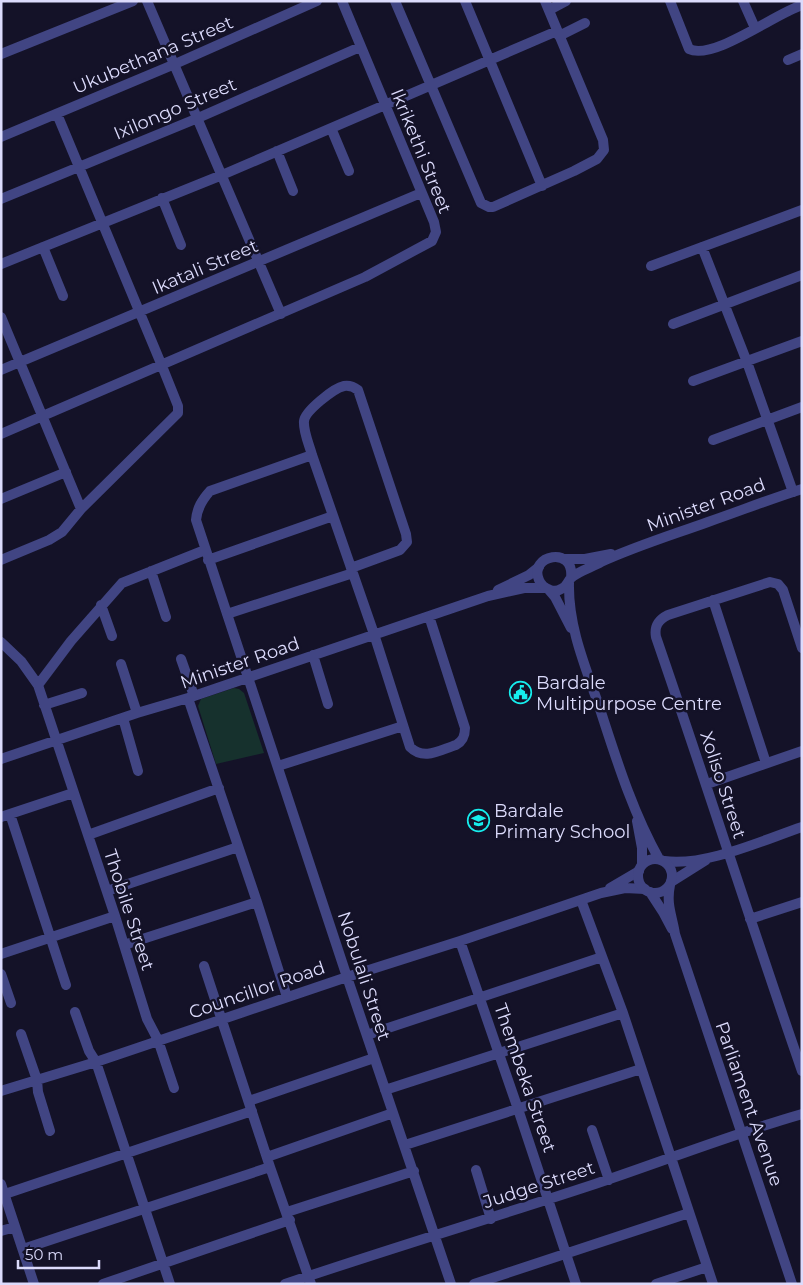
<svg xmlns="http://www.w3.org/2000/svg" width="803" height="1285" font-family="Montserrat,sans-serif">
<rect width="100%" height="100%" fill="#141228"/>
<path fill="#16312d" d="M234,688L239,689L244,693L264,753L216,764L198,706L201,699Z"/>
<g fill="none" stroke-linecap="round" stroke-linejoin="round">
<path stroke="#414583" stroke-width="10" d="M147,1L281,314
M395,1L481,203L489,207H493L574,171L597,159L604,150L603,140L545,1
M465,1L542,186
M670,1L689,49C713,61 776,13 802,5
M743,1L755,28
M549,10L566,1
M559,36L585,23
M1,54L133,1
M788,60L802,54
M331,128L349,171
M1,137L175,64L317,1
M277,151L293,191
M162,198L181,245
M1,199L198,118L360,47
M43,247L63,296
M702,247L747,362L793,492
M1,264L222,175L557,31
M651,266L802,210
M1,317L81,509
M673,324L802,275
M1,370L421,193
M693,381L802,341
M1,434L365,277L432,241L436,232L434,222L342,1
M713,440L802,407
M312,455L210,491C202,500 197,508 196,520L347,977L451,1284
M1,499L66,472
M1,560L49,540L62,532L81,509L178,413V406L162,366L57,114
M208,560L333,516
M351,568L400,550L407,542L406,534L358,390C354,387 350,385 344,386C334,388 305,411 304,421C303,431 309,444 312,455L374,634L410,747C424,761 440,750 456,745C463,741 465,736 465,728L429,616
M151,571L166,617
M498,590L529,575L539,567
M713,600L766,763
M101,605L112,636
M227,614L353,573
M1,642L21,661L38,685
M802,648L783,590L778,584L770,582L668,615C658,620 654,626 656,637C706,782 752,927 802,1071
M313,655L328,704
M181,659L194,696
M121,664L137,713
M188,698L257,902L287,997
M44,705L82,693
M123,718L138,771
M1,759L137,713L188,698L488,596L524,588H545
M278,766L403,726
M707,784L802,751
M10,814L66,985
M1,817L73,793
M88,835L219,788
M664,861C705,867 763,840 802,827
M671,882L706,860
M610,888L639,871
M107,891L238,847
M581,900L623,1013L713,1284
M750,919L802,902
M460,941L518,1109L576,1284
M124,945L257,902
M1,954L115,916
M204,966L270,1167L311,1284
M1,974L11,1003
M75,1012L89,1051L96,1062L170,1284
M21,1034L37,1080L38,1092L50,1131
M367,1035L602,957
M174,1088L158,1040L147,1019L115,916L38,685L71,641L122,583L205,550
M385,1090L623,1013
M1,1091L96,1062L347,977L460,941L601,893L625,888L645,889
M249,1101L374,1058
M592,1130L609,1180
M405,1145L641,1069
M267,1157L393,1113
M476,1170L491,1219
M1,1184L34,1284
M5,1194L252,1111
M287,1212L414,1171
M1,1231L15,1227
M23,1249L270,1167
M103,1284L290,1220
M285,1284C388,1249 492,1218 595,1184C664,1161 732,1134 802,1114
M474,1284L689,1213
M656,1284L707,1267"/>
<path stroke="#414583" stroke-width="10" d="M563,559H585L611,554
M571,578C575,545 528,555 539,580C541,585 545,588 550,590C554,591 558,591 561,589C567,587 567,582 571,578C578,571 593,567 601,562C636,546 672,535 708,522C740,511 770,499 802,489
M569,583C568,626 585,666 599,706C616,758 632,811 659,859
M549,590L555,597L571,628
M637,821L642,848V865
M638 876a17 17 0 1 1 34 0a17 17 0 1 1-34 0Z
M670,885C666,905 672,915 675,934L792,1284
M650,892L663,912L672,929"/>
</g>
<defs>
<symbol id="civic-ring" viewBox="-11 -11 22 22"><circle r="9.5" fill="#141228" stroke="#16eded" stroke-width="1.5"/><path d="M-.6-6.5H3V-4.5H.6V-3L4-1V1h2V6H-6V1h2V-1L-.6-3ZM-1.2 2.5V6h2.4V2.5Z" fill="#16eded"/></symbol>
<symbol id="school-ring" viewBox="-11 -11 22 22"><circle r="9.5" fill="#141228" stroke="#16eded" stroke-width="1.5"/><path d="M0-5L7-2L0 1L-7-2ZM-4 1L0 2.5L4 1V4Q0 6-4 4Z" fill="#16eded"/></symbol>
</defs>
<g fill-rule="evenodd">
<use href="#civic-ring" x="508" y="680" width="25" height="25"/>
<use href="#school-ring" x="466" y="808" width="25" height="25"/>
</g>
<g text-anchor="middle" stroke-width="5" stroke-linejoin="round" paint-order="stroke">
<g font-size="18" fill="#dcdbfc" stroke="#141228">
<text transform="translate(153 55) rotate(-23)" y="6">Ukubethana Street</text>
<text transform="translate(175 109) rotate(-23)" y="6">Ixilongo Street</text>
<text transform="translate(421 151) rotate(68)" y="6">Ikrikethi Street</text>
<text transform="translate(205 267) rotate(-23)" y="6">Ikatali Street</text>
<text transform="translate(706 505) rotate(-20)" y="6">Minister Road</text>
<text transform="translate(240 663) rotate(-19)" y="6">Minister Road</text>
<text transform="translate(723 785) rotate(72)" y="6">Xoliso Street</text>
<text transform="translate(129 910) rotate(72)" y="6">Thobile Street</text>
<text transform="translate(364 976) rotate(72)" y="6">Nobulali Street</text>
<text transform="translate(257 990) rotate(-19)" y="6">Councillor Road</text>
<text transform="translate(525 1078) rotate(71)" y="6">Thembeka Street</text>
<text transform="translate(749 1104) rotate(71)" y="6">Parliament Avenue</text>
<text transform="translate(539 1185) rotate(-18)" y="6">Judge Street</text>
</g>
<g font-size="18" fill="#dcdbfc" stroke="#141228" text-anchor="start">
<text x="536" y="689">Bardale<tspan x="536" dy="21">Multipurpose Centre</tspan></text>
<text x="494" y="817">Bardale<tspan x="494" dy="21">Primary School</tspan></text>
</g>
</g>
<rect width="803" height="1285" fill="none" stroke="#dcdbfc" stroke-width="5"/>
<path d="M18 1260v8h81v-8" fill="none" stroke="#dcdbfc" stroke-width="2.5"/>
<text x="25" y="1260" font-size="15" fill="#dcdbfc" stroke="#141228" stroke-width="4" paint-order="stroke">50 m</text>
</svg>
